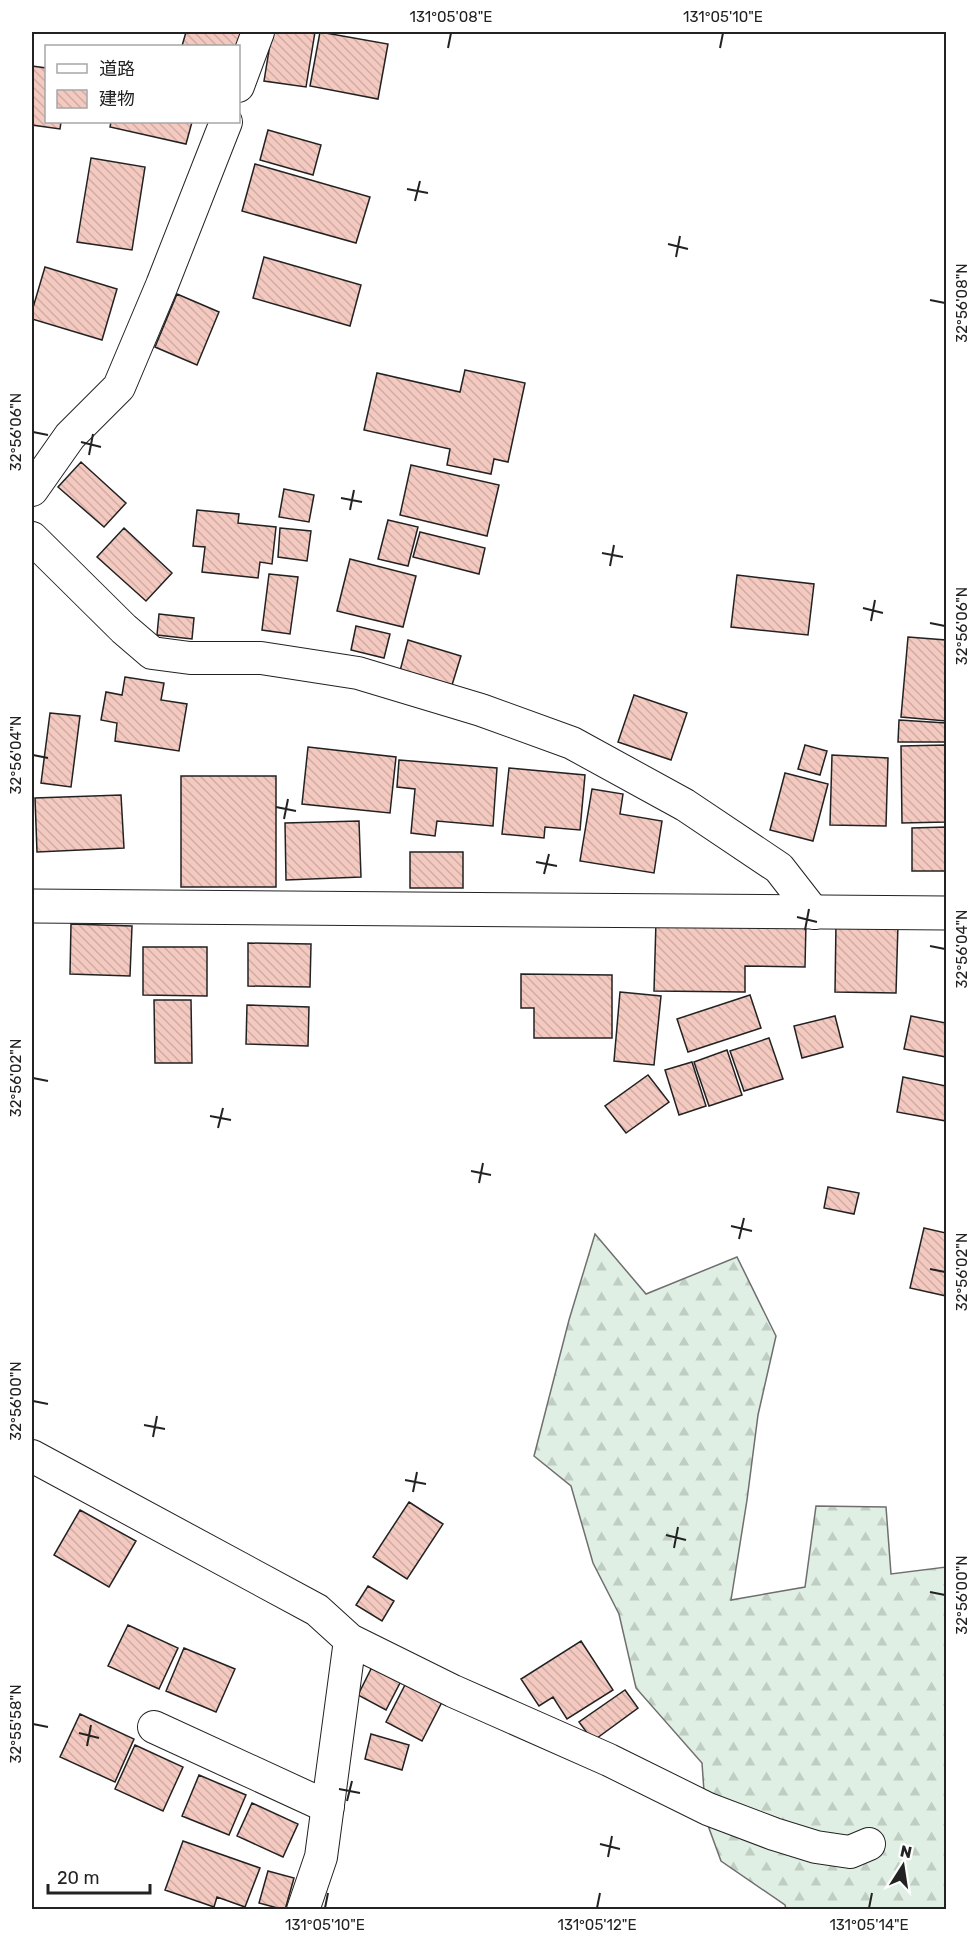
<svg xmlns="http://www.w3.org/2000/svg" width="978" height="1941" font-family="Rubik,'Noto Sans JP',sans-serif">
<defs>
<pattern id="forest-firs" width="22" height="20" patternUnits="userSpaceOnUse" patternTransform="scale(1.5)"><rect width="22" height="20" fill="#e0efe3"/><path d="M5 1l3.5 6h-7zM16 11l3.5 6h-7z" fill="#c0cdc2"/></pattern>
<pattern id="building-back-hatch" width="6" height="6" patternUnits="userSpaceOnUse" patternTransform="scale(1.5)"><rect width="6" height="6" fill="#f3c9c0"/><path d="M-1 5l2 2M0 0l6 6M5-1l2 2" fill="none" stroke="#d0aca5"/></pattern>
</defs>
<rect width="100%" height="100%" fill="#fff"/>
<path fill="url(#forest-firs)" stroke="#6f6f6f" stroke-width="1.5" d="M595,1234L646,1294L737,1257L776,1336L758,1415L747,1500L731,1600L805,1587L816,1506L886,1507L891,1574L946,1567V1909H786L785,1905L721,1861L706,1820L702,1763L636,1688L619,1614L593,1563L571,1486L534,1456L569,1320Z"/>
<path fill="url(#building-back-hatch)" stroke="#222" stroke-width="1.5" d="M186,32H245L238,46H182Z
M272,32H315L306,87L264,81Z
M320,32L388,44L378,99L310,86Z
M32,66L46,68V122H61L60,129L32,125Z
M111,122H192L186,144L110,127Z
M268,130L321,145L313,175L260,160Z
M91,158L145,167L132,250L77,242Z
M255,164L370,197L356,243L242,211Z
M264,257L361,285L350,326L253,298Z
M45,267L117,289L102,340L32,319V311Z
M177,294L219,312L197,365L155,347Z
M465,370L525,383L508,462L494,459L491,474L447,465L450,449L364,430L377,373L460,392Z
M81,462L126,503L104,527L58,487Z
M411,465L499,485L487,536L400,515Z
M284,489L314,495L309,522L279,517Z
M197,510L239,514L238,523L276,527L272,564L260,562L258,578L202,572L205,547L193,546Z
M388,520L418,527L408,566L378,559Z
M124,528L172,573L146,601L97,557Z
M280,528L311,531L307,561L278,557Z
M420,532L485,548L479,574L413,557Z
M350,559L416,576L403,627L337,611Z
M269,574L298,577L290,634L262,630Z
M737,575L814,584L808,635L731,627Z
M159,614L194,618L192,639L157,635Z
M356,626L390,634L384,658L351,650Z
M908,637L946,640V721L901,717Z
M408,640L461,656L452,685L400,671Z
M125,677L164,683L161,700L187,704L179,751L115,741L117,723L101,720L106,692L122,695Z
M634,695L687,713L671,760L618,742Z
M50,713L80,716L71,787L41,783Z
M899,720L946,723V742H898Z
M805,745L827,751L820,775L798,769Z
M946,745V822L902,823L901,746Z
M308,747L396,757L390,813L302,804Z
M832,755L888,758L886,826L830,825Z
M399,760L497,768L493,826L437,821L435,836L411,833L415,789L397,787Z
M509,768L585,775L580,830L545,827L544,838L502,834Z
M785,773L828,784L813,841L770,830Z
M181,776H276V887H181Z
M592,789L623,794L620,814L662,821L654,873L580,861Z
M121,795L124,848L37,852L35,798Z
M359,821L361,877L286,880L285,823Z
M946,827V871H912V828Z
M410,852H463V888H410Z
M656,921L806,923L805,967L745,966V992L654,991Z
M836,923L898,924L896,993L835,992Z
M71,924L132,926L130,976L70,974Z
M248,943L311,944L310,987L248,986Z
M143,947H207V996L143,995Z
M521,974L612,975V1038H534V1008H521Z
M620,992L661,996L654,1065L614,1061Z
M750,995L761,1028L688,1052L677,1019Z
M154,1000H191L192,1063H155Z
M247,1005L309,1007L308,1046L246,1044Z
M835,1016L843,1047L802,1058L794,1026Z
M911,1016L946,1023V1057L904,1049Z
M769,1038L783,1079L744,1091L730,1051Z
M727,1050L742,1095L709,1106L694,1062Z
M692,1062L706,1106L679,1115L665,1070Z
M648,1075L669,1102L626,1133L605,1106Z
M903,1077L946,1086V1121L897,1112Z
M828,1187L859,1193L854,1214L824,1208Z
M924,1228L946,1233V1296L910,1288Z
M409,1502L443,1524L407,1579L373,1557Z
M80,1510L136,1541L109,1587L54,1555Z
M368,1586L394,1601L382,1621L356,1605Z
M128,1625L178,1648L159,1689L108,1666Z
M581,1641L613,1690L567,1719L553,1697L539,1706L521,1679Z
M184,1648L235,1669L216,1712L166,1691Z
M372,1667L401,1681L386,1710L358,1695Z
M407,1681L443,1700L422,1741L386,1722Z
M625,1690L638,1708L593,1741L579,1722Z
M80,1714L134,1739L115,1782L60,1757Z
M371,1734L409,1745L402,1770L365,1759Z
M135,1745L183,1767L163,1811L115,1789Z
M199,1775L246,1795L229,1835L182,1816Z
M252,1803L298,1824L283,1857L237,1836Z
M183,1841L260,1868L245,1907L217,1897L214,1907L165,1890Z
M268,1871L294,1878L285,1910L259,1903Z"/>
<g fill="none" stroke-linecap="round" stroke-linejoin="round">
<defs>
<path id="street" d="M238,86L258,32
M32,490L70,436L119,387L162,285L226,122
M32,538L124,629L152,653L190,658H261L358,673L481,710L572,743L685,805L779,868L814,913
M32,1456L317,1610L350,1640L453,1691L609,1760L708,1809L774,1834L816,1847L850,1852L869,1844
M154,1727L328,1807
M303,1910L321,1857L350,1640"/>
<path id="secondary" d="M32,906L946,913"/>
</defs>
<use href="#street" stroke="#222" stroke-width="34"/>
<use href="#secondary" stroke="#222" stroke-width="35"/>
<use href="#street" stroke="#fff" stroke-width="32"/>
<use href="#secondary" stroke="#fff" stroke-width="33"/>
</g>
<path fill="none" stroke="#222" stroke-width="2" d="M448,48L451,33M720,48L723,33M407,189L428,193M415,201L420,181M668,244L688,249M676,257L680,236M930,300L945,303M33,432L48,435M81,442L101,447M89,455L93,434M341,498L362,502M350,510L354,490M602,553L623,557M610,566L614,545M863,608L883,613M871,621L875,600M930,623L945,626M33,755L48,758M276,807L296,811M284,819L288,799M536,862L557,866M544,874L549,854M797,917L817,922M805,930L809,909M930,946L945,949M33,1078L48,1081M210,1116L231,1120M218,1128L223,1108M471,1171L491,1175M479,1183L483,1163M731,1226L752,1231M739,1239L744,1218M930,1269L945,1272M33,1401L48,1404M144,1425L165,1429M153,1437L157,1416M405,1480L426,1484M413,1492L417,1472M666,1535L686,1540M674,1548L678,1527M930,1592L945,1595M33,1724L48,1727M79,1733L99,1738M87,1746L91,1725M339,1789L360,1793M347,1801L352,1781M600,1844L620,1849M608,1857L612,1836M325,1908L328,1893M597,1908L600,1893M869,1908L872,1893"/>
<rect width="978" height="1941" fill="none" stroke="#ffffff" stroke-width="66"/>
<rect x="45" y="45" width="195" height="78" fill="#ffffff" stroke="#a7a7a7" stroke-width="1.5"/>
<rect x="57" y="64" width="30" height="9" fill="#ffffff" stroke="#a7a7a7" stroke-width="1.5"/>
<text x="99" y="75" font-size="18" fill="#222222">道路</text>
<rect x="57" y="90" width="30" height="18" fill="url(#building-back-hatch)" stroke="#a7a7a7" stroke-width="1.5"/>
<text x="99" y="105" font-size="18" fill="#222222">建物</text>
<g transform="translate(903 1866) rotate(12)" stroke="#ffffff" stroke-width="4.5" paint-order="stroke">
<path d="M0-4.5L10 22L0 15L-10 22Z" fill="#222222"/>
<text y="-9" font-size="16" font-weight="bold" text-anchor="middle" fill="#222222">N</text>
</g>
<path d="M48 1884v9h102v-9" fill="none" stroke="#222222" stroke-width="3"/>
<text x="57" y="1884" font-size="18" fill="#222222" stroke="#ffffff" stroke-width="4.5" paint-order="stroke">20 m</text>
<rect x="33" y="33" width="912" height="1875" fill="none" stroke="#222" stroke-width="2"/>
<g font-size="15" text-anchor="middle" fill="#222">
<text x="451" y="22">131°05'08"E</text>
<text x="723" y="22">131°05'10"E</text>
<text transform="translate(962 303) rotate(-90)" y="5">32°56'08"N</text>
<text transform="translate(16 432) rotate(-90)" y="5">32°56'06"N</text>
<text transform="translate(962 626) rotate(-90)" y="5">32°56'06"N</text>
<text transform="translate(16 755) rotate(-90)" y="5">32°56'04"N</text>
<text transform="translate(962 949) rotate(-90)" y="5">32°56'04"N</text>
<text transform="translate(16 1078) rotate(-90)" y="5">32°56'02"N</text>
<text transform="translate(962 1272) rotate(-90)" y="5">32°56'02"N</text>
<text transform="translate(16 1401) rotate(-90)" y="5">32°56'00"N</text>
<text transform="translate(962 1595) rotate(-90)" y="5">32°56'00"N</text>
<text transform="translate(16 1724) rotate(-90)" y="5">32°55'58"N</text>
<text x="325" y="1930">131°05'10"E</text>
<text x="597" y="1930">131°05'12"E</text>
<text x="869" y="1930">131°05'14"E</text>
</g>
</svg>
